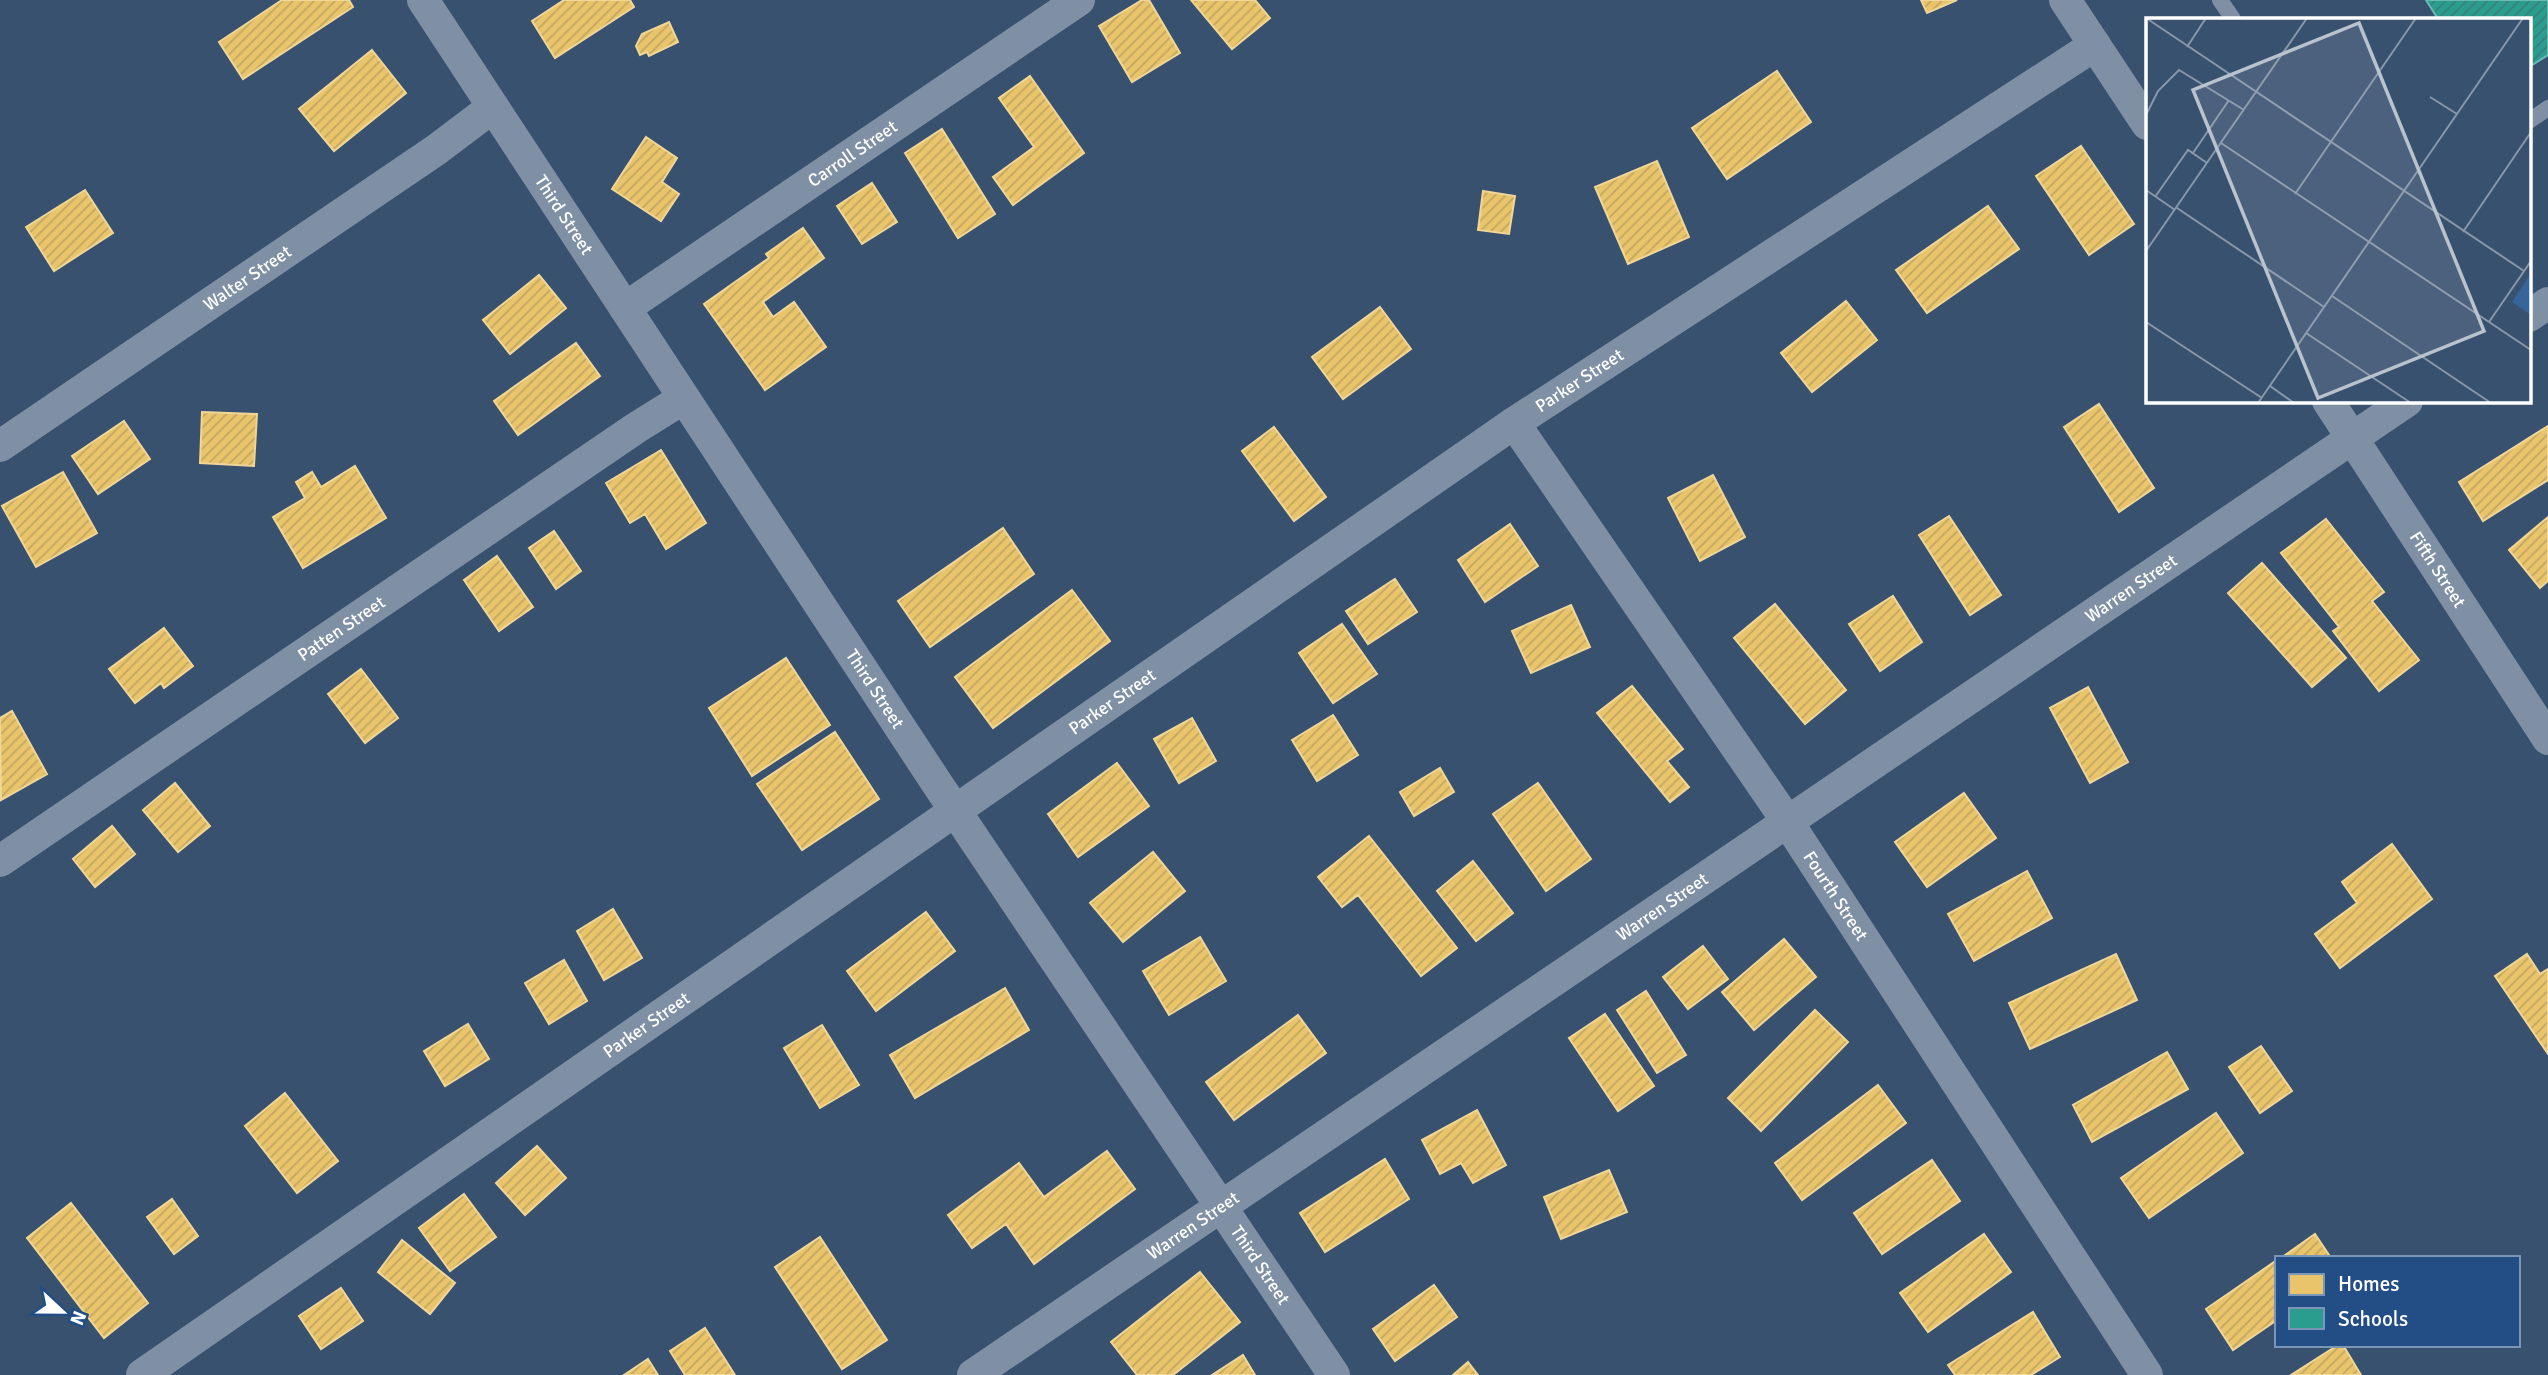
<svg xmlns="http://www.w3.org/2000/svg" width="2548" height="1375" font-family="Signika,sans-serif">
<defs>
<pattern id="homes-hatch" width="6" height="6" patternUnits="userSpaceOnUse" patternTransform="scale(1.75)"><rect width="6" height="6" fill="#e9c46a"/><path d="M-1 1l2-2M0 6l6-6M5 7l2-2" fill="none" stroke="#c2a662"/></pattern>
<pattern id="schools-hatch" width="6" height="6" patternUnits="userSpaceOnUse" patternTransform="scale(1.75)"><rect width="6" height="6" fill="#2a9d8f"/><path d="M-1 1l2-2M0 6l6-6M5 7l2-2" fill="none" stroke="#368178"/></pattern>
</defs>
<rect width="100%" height="100%" fill="#38516f"/>
<path fill="url(#homes-hatch)" stroke="#f0d697" stroke-width="2" d="M282,0H349L353,7L243,79L219,42Z
M564,0H630L634,7L555,58L532,21Z
M1142,0H1149L1180,53L1132,82L1099,26Z
M1191,0H1255L1270,18L1232,49Z
M1921,0H1957L1927,13Z
M669,22L678,42L649,56L647,52L640,55L636,46L642,34Z
M372,50L406,93L334,151L299,109Z
M1777,71L1811,122L1727,179L1692,128Z
M1030,76L1084,153L1013,205L993,177L1034,147L999,98Z
M942,129L995,214L958,238L905,153Z
M646,137L677,158L662,182L679,194L661,221L612,189Z
M2081,146L2134,224L2089,255L2036,176Z
M1657,161L1689,237L1628,264L1595,187Z
M872,183L897,222L862,244L837,206Z
M85,190L113,233L54,271L26,227Z
M1483,191L1515,196L1509,234L1478,230Z
M1988,206L2019,249L1927,313L1896,270Z
M803,228L824,258L763,302L773,317L794,302L826,347L765,390L704,304L769,258L766,254Z
M539,275L566,308L510,354L483,320Z
M1846,301L1877,340L1812,392L1781,353Z
M1380,307L1411,349L1343,399L1312,357Z
M576,343L600,376L518,435L494,401Z
M2099,404L2154,488L2119,512L2064,427Z
M202,412L257,414L254,466L200,463Z
M124,421L150,459L98,494L72,456Z
M2548,426V480L2483,521L2459,482Z
M1274,427L1326,497L1294,521L1242,451Z
M661,450L706,523L666,549L645,514L630,523L606,483Z
M355,466L386,518L303,568L273,517L305,498L296,482L312,472L321,487Z
M63,472L97,533L36,567L2,506Z
M1713,475L1745,537L1700,561L1668,498Z
M1949,516L2001,595L1970,615L1919,535Z
M2548,517V581L2540,588L2509,550Z
M2326,519L2384,592L2372,601L2419,660L2379,691L2333,631L2339,627L2281,553Z
M1510,524L1538,566L1485,602L1458,560Z
M1003,528L1034,574L930,647L898,601Z
M554,531L581,571L556,589L529,548Z
M497,556L533,607L499,631L464,580Z
M2262,563L2346,658L2312,687L2228,593Z
M1395,579L1417,612L1368,644L1346,611Z
M1072,590L1110,641L993,728L955,677Z
M1893,596L1922,642L1880,671L1849,624Z
M1775,604L1846,690L1805,724L1734,638Z
M1571,605L1590,647L1531,673L1512,631Z
M1342,624L1377,674L1333,703L1299,653Z
M164,628L193,666L164,688L161,683L135,703L109,669Z
M786,658L830,725L752,776L709,708Z
M361,669L398,718L365,743L328,694Z
M1632,686L1683,749L1667,761L1689,787L1670,802L1597,713Z
M2088,687L2128,762L2090,783L2050,708Z
M12,711L47,774L1,800L0,718Z
M1333,715L1358,755L1317,781L1292,740Z
M1192,718L1216,761L1179,783L1154,739Z
M835,732L879,799L802,850L757,784Z
M1117,763L1149,806L1078,857L1048,814Z
M1440,768L1454,792L1414,816L1400,792Z
M175,783L210,826L178,852L143,810Z
M1538,783L1591,859L1546,891L1493,814Z
M1964,793L1996,838L1927,887L1895,842Z
M112,826L135,854L95,887L73,859Z
M1369,836L1457,948L1421,976L1358,895L1342,907L1318,877Z
M2392,844L2432,899L2340,968L2315,934L2357,903L2342,882Z
M1153,852L1185,891L1123,942L1090,903Z
M1473,861L1513,913L1476,941L1437,891Z
M2027,871L2052,918L1974,961L1948,914Z
M613,909L642,958L604,980L577,931Z
M926,912L955,951L876,1011L847,971Z
M1200,937L1226,981L1169,1015L1143,971Z
M1784,939L1816,977L1754,1030L1722,992Z
M1703,946L1728,979L1688,1009L1663,977Z
M2116,954L2137,1000L2030,1049L2009,1003Z
M2527,954L2540,974L2548,969V1054L2495,976Z
M564,960L587,1001L549,1024L525,983Z
M1005,988L1029,1030L915,1098L890,1055Z
M1646,991L1686,1055L1657,1073L1617,1010Z
M1815,1010L1848,1042L1761,1131L1728,1098Z
M1605,1014L1654,1086L1618,1111L1569,1038Z
M1298,1015L1326,1053L1234,1120L1206,1082Z
M468,1024L489,1059L445,1086L424,1051Z
M822,1025L859,1085L820,1108L784,1048Z
M2261,1046L2292,1091L2260,1113L2229,1067Z
M2167,1052L2188,1089L2092,1142L2073,1105Z
M1878,1085L1906,1123L1802,1200L1775,1163Z
M285,1093L338,1161L297,1193L245,1126Z
M1477,1110L1506,1165L1473,1183L1461,1163L1440,1174L1422,1140Z
M2216,1113L2243,1153L2149,1218L2121,1178Z
M537,1146L566,1178L525,1215L496,1183Z
M1107,1151L1135,1189L1034,1264L1006,1224L972,1248L948,1215L1019,1163L1044,1197Z
M1385,1159L1409,1199L1325,1252L1300,1213Z
M1932,1160L1960,1201L1882,1254L1854,1213Z
M1609,1170L1627,1212L1561,1239L1544,1197Z
M464,1194L496,1237L450,1271L419,1228Z
M172,1199L198,1236L174,1254L147,1217Z
M71,1203L148,1303L104,1338L27,1238Z
M1984,1234L2011,1272L1928,1332L1900,1293Z
M2315,1234L2331,1258H2281Z
M820,1237L887,1340L842,1369L775,1267Z
M402,1240L455,1283L430,1314L378,1272Z
M2277,1260V1320L2233,1350L2206,1309Z
M1200,1272L1240,1322L1173,1375H1137L1111,1342Z
M1434,1285L1457,1317L1395,1361L1373,1329Z
M341,1288L363,1321L321,1349L299,1316Z
M2033,1312L2060,1357L2031,1375H1955L1948,1365Z
M705,1328L735,1375H685L670,1351Z
M2338,1345H2343L2361,1375H2291Z
M1243,1355L1255,1375H1212Z
M648,1359L658,1375H624Z
M1468,1362L1478,1375H1453Z"/>
<path fill="url(#schools-hatch)" stroke="#6abab1" stroke-width="2" d="M2426,0H2548V55L2529,67V19H2438Z"/>
<g fill="none" stroke-linecap="round" stroke-linejoin="round">
<path stroke="#7f90a5" stroke-width="16" d="M2220,0L2233,19
M2529,121L2548,108"/>
<g stroke="#7f90a5" stroke-width="32">
<path id="s1" d="M423,0L936,782L1334,1375"/>
<path d="M2065,0L2147,124"/>
<path id="s2" d="M625,308L1079,0"/>
<path d="M2529,316L2548,303"/>
<path id="s3" d="M2328,401L2548,739"/>
<path id="s4" d="M1514,423L1787,821L2147,1375"/>
<path id="s5" d="M0,446L436,150L493,107"/>
<path id="s6" d="M0,861L636,428L684,398"/>
<path id="s7" d="M142,1375L1514,423L2095,45"/>
<path id="s8" d="M973,1375L2407,401"/>
</g>
</g>
<g text-anchor="middle" stroke-width="7" stroke-linejoin="round" paint-order="stroke">
<g font-size="18" fill="#fff" stroke="#224e85">
<text dy="6" stroke="none"><textPath href="#s2" startOffset="275">Carroll Street</textPath></text>
<text dy="6" stroke="none"><textPath href="#s1" startOffset="257">Third Street</textPath></text>
<text dy="6" stroke="none"><textPath href="#s5" startOffset="299">Walter Street</textPath></text>
<text dy="6" stroke="none"><textPath href="#s7" startOffset="1748">Parker Street</textPath></text>
<text dy="6" stroke="none"><textPath href="#s3" startOffset="201">Fifth Street</textPath></text>
<text dy="6" stroke="none"><textPath href="#s8" startOffset="1400">Warren Street</textPath></text>
<text dy="6" stroke="none"><textPath href="#s6" startOffset="413">Patten Street</textPath></text>
<text dy="6" stroke="none"><textPath href="#s1" startOffset="824">Third Street</textPath></text>
<text dy="6" stroke="none"><textPath href="#s7" startOffset="1181">Parker Street</textPath></text>
<text dy="6" stroke="none"><textPath href="#s4" startOffset="572">Fourth Street</textPath></text>
<text dy="6" stroke="none"><textPath href="#s8" startOffset="833">Warren Street</textPath></text>
<text dy="6" stroke="none"><textPath href="#s7" startOffset="614">Parker Street</textPath></text>
<text dy="6" stroke="none"><textPath href="#s8" startOffset="266">Warren Street</textPath></text>
<text dy="6" stroke="none"><textPath href="#s1" startOffset="1517">Third Street</textPath></text>
</g>
</g>
<g transform="translate(2146 18)">
<rect width="385" height="385" fill="#38516f"/>
<path d="M385,255V297L366,284Z" fill="#36659b"/>
<path fill="none" stroke="#8897a9" stroke-width="2" d="M0,0L378,253M41,29L60,0M284,79L311,96M0,97L12,73L33,52L98,92M75,125L385,332M47,135L83,82M0,172L29,192M149,176L270,0M9,179L42,132L61,145M31,190L178,289M317,214L385,114M0,233L161,0M186,278L345,385M0,304L116,380M343,304L385,243M160,315L265,385M124,368L148,385M112,385L377,0"/>
<path fill="#b9c2cd" fill-opacity="0.15" stroke="#b9c2cd" stroke-width="3.5" d="M213,5L338,313L172,380L47,72Z"/>
<rect width="385" height="385" fill="none" stroke="#fff" stroke-width="3.5"/>
</g>
<rect x="2275" y="1256" width="245" height="91" fill="#224e85" stroke="#7a95b6" stroke-width="2"/>
<rect x="2289" y="1274" width="35" height="21" fill="#e9c46a" stroke="#7a95b6" stroke-width="2"/>
<text x="2338" y="1291" font-size="21" fill="#ffffff">Homes</text>
<rect x="2289" y="1308" width="35" height="21" fill="#2a9d8f" stroke="#7a95b6" stroke-width="2"/>
<text x="2338" y="1326" font-size="21" fill="#ffffff">Schools</text>
<g transform="translate(63 1312) rotate(112)" stroke="#224e85" stroke-width="5" paint-order="stroke">
<path d="M0-5L12 26L0 18L-12 26Z" fill="#ffffff"/>
<text y="-10" font-size="19" font-weight="bold" text-anchor="middle" fill="#ffffff">N</text>
</g>
</svg>
